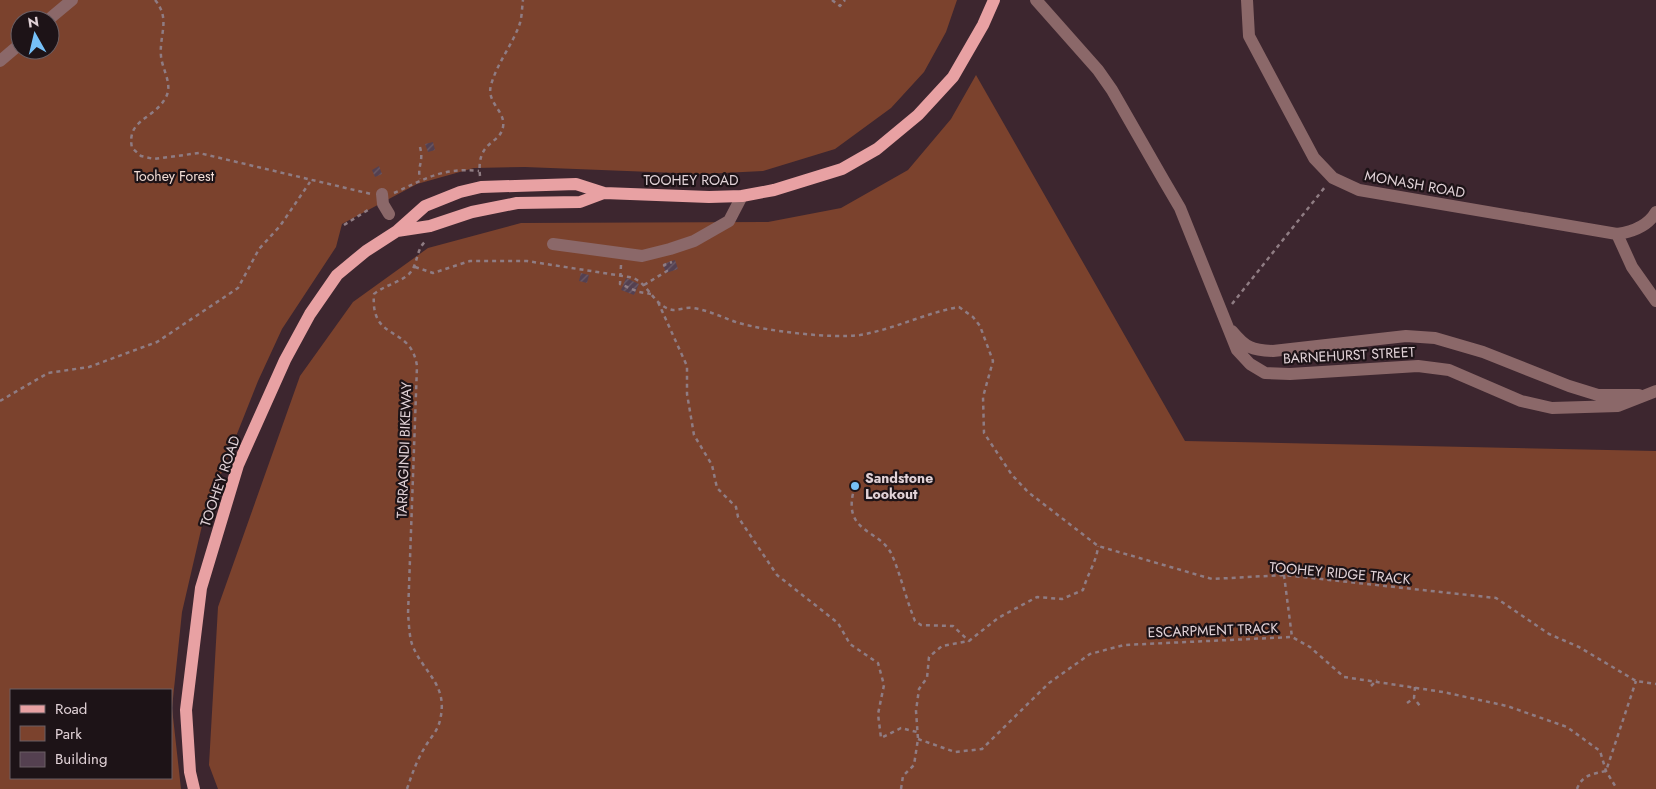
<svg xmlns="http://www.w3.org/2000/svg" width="1656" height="789" font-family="Jost,sans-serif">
<defs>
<pattern id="building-hatch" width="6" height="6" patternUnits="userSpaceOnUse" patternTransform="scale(1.25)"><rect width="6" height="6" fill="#544050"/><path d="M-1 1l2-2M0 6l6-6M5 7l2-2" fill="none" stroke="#6c5b68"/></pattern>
</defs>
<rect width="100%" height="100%" fill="#3d262f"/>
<path fill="#7b422d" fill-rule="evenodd" d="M0,0H957L946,32L924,72L891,108L835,149L763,171L703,174L525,167L474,168L417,184L342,224L336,247L282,329L258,381L204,517L182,612L172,708L181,789H0ZM20,20H50V50H20ZM11,690H171V778H11Z
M976,75L1185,441L1656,451V789H218L209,765L218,607L300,376L353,302L428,248L521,223L768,222L841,208L908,170L951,119Z"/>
<path fill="url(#building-hatch)" d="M433,142L435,150L428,152L425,144Z
M379,166L382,174L375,177L372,170Z
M675,260L678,269L666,273L663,264Z
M581,273L589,275L587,283L579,281Z
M626,278L639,284L634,295L621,290Z"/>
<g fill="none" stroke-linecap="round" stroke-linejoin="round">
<path stroke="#8f7c83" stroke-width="2.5" stroke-dasharray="4 4" stroke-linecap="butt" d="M155,0C171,19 159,35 161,56C162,69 173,84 166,97C154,120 126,119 132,148L141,156L154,159L199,153L371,194
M832,0L840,6L845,0
M420,147C424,162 417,166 420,179
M480,176C476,140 500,145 503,127C506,111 486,103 491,85C497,63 513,44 520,23C522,16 522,7 523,0
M394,193C425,179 443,167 479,171
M344,225L371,208
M621,265L620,284L639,292L651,294
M415,267L433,273L470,261H527L629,277C648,280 653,307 673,310C679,310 686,307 692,308C709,310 723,318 739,323C766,331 833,339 860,335C895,329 925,313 959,307L973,317L980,326L993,361L983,397L984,433L1012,475L1028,492L1098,546L1212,579L1284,575L1496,598L1549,634L1579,647L1636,681L1656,684
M644,285L667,271L664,265L672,262
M658,302L687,366V394L694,435L712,465L717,488L736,507L738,517L777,575L838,623L850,644L878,663L884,685L878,714L881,738L901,728L917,732
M1232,304L1325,187
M0,401L48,373L89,367L157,342L238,288L259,249L280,226L310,182
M855,486C840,534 880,528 892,555C901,576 906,599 915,621L921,625L953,626L969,641
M1284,575L1292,637
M1371,686L1377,680
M1415,687L1414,698L1420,706
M1407,703L1414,698
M918,739L955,752L982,749L1049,683L1090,654L1124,645L1292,637L1310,647L1344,677L1443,692L1507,706L1567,727L1600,751L1606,771L1617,789
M407,789C412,774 417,760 425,747C430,738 438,731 440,720C449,684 422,672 412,644C409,635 409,623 408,614L417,366C411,324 370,343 374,294C385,285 399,283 409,274C419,264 415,249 427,240
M901,789L903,776L914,765L918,739L916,711L919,689L927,678L929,657L942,646L969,641L998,618L1037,597L1062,599L1083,590C1087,575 1097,561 1098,546
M1577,789C1582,775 1592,774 1606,771L1636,681"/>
<path stroke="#8b6869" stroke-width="12" d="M1036,0L1098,70L1112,90L1163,179L1180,208L1237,350L1250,364L1265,373L1290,374L1418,366L1449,370L1521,401L1552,408L1618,406L1656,391
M1247,0L1249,36L1314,158L1333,178L1359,190L1617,234C1631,232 1648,226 1656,212
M48,20L72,0
M0,61L20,44
M382,194L383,204L389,214
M1617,234L1632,267L1656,301
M553,244L642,256L670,249L694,241L729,221L742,196
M1232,331C1246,348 1252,350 1273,351L1406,336L1435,338L1483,352L1569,386L1598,395H1639"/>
<path stroke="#e8a1a3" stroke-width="12" d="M397,231L430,226L472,212L517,203L580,202L604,193
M194,789L190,772L186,710L201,588L238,465L285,360L310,314L337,275L366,251L397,231L425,206L460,192L481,187L576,184L604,193L709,197L742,196L774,190L842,169L877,149L918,115L953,77L983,25L994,0"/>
</g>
<circle fill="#76c0f7" stroke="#1d1317" stroke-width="2" cx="855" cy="486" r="5"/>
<g text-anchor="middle" stroke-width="4.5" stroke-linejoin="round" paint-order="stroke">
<g font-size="14" fill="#f2ddd5" stroke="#1d1317">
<text x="174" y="181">Toohey Forest</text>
</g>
<g font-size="14" fill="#e1d2d7" stroke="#1d1317">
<text x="691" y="185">TOOHEY ROAD</text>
<text transform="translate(1415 184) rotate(10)" y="5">MONASH ROAD</text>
<text transform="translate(1349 355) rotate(-3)" y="5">BARNEHURST STREET</text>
<text transform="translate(404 450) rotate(-88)" y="5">TARRAGINDI BIKEWAY</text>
<text transform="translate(220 481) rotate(-71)" y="5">TOOHEY ROAD</text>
<text transform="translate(1340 573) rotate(5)" y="5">TOOHEY RIDGE TRACK</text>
<text transform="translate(1213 630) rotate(-2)" y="5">ESCARPMENT TRACK</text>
</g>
<g font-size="14" font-weight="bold" fill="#e1d2d7" stroke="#1d1317" text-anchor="start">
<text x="865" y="483">Sandstone<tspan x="865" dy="16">Lookout</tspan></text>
</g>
</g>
<rect x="10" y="689" width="162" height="90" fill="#1d1317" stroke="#6b5f64"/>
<rect x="20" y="705" width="25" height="8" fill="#e8a1a3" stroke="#6b5f64"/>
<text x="55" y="714" font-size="15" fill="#e1d2d7">Road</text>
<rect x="20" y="726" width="25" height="15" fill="#7b422d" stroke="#6b5f64"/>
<text x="55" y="739" font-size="15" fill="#e1d2d7">Park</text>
<rect x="20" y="752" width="25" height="15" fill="#544050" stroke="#6b5f64"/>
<text x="55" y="764" font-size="15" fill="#e1d2d7">Building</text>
<g transform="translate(35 35) rotate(352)"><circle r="24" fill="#1d1317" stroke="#6b5f64"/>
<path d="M0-4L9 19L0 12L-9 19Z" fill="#76c0f7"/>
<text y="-8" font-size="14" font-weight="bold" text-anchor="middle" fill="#e1d2d7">N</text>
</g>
</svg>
